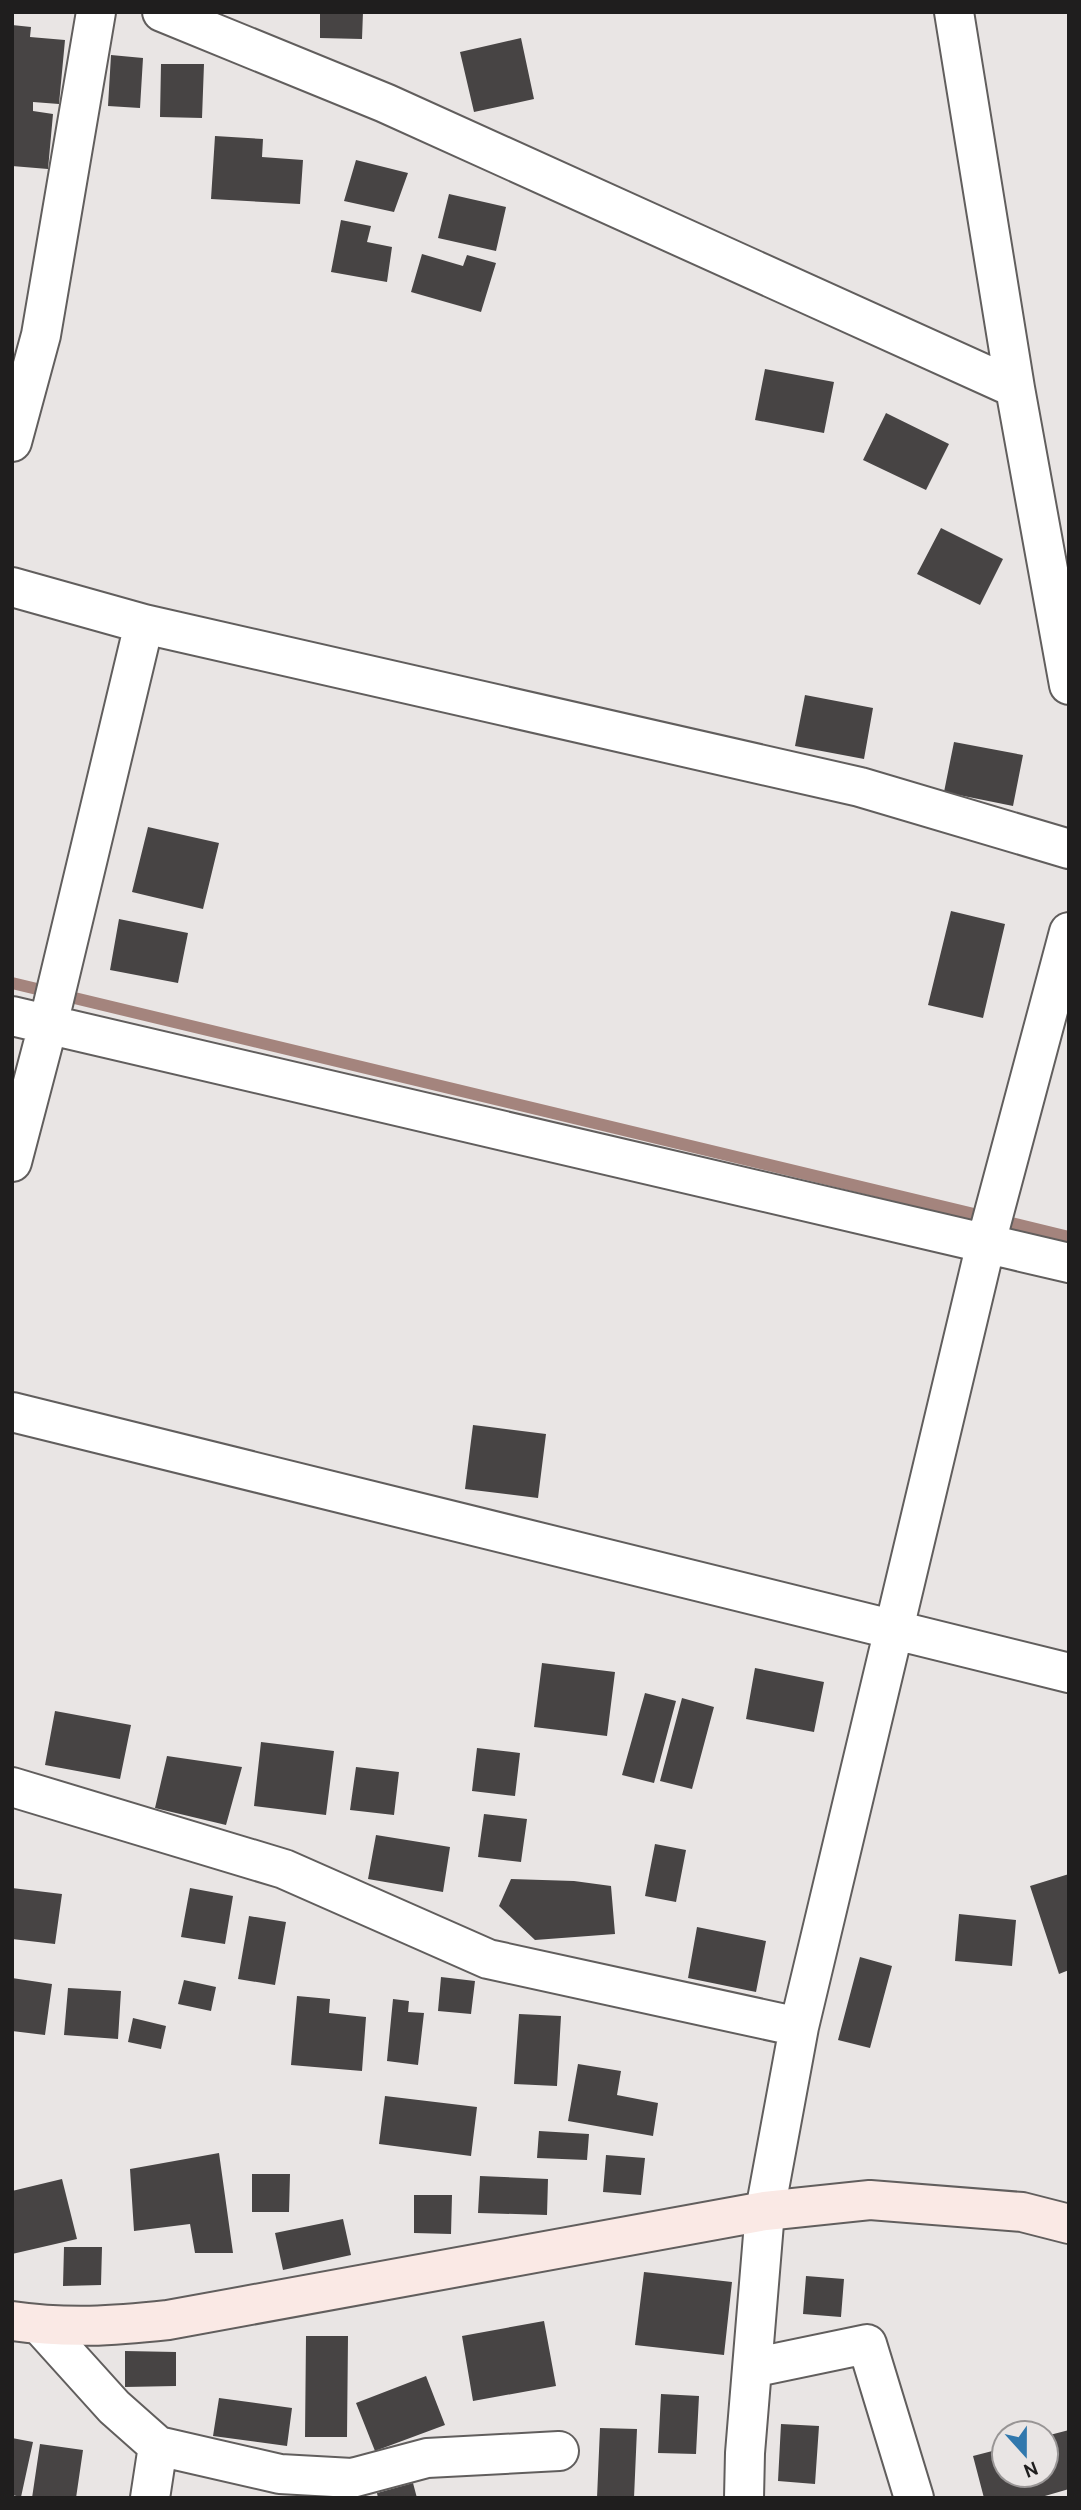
<svg xmlns="http://www.w3.org/2000/svg" width="1081" height="2510" font-family="Cabin,sans-serif">
<rect width="100%" height="100%" fill="#e9e5e4"/>
<g fill="none" stroke-linecap="round" stroke-linejoin="round">
<path stroke="#a4847d" stroke-width="12" d="M12,983L1069,1237"/>
</g>
<path fill="#474444" d="M320,12H363L362,39L320,38Z
M12,25L31,27L30,37L65,40L59,104L33,102V111L53,114L48,169L12,166Z
M521,38L534,99L474,112L460,52Z
M111,55L143,58L140,108L108,106Z
M161,64H204L202,118L160,117Z
M215,136L263,139L262,157L303,160L300,204L211,199Z
M356,160L408,173L394,212L344,201Z
M449,194L506,207L496,251L438,238Z
M341,220L371,226L367,242L392,247L387,282L331,272Z
M422,254L463,266L467,255L496,263L481,312L411,292Z
M765,369L834,382L824,433L755,420Z
M886,413L949,444L926,490L863,460Z
M941,528L1003,559L980,605L917,574Z
M805,695L873,708L864,759L795,746Z
M954,742L1023,755L1013,806L944,792Z
M148,827L219,843L203,909L132,892Z
M951,911L1005,924L983,1018L928,1005Z
M119,919L188,933L178,983L110,970Z
M473,1425L546,1434L538,1498L465,1489Z
M542,1663L615,1672L607,1736L534,1727Z
M755,1668L824,1682L814,1732L746,1719Z
M645,1693L676,1701L654,1783L622,1775Z
M682,1698L714,1707L692,1789L660,1781Z
M55,1711L131,1725L120,1779L45,1765Z
M261,1742L334,1751L326,1815L254,1806Z
M477,1748L520,1753L515,1796L472,1791Z
M167,1756L242,1767L226,1825L155,1808Z
M356,1767L399,1772L394,1815L350,1810Z
M484,1814L527,1819L521,1862L478,1857Z
M376,1835L450,1847L443,1892L368,1879Z
M655,1844L686,1850L676,1902L645,1896Z
M1069,1874V1970L1059,1974L1030,1886Z
M511,1879L574,1881L611,1886L615,1934L535,1940L499,1906Z
M12,1888L62,1894L55,1944L12,1939Z
M190,1888L233,1896L225,1944L181,1937Z
M959,1914L1016,1920L1012,1966L955,1961Z
M249,1916L286,1922L275,1985L238,1979Z
M697,1927L766,1941L756,1992L688,1978Z
M860,1957L892,1966L870,2048L838,2040Z
M441,1977L475,1981L471,2014L438,2011Z
M12,1978L52,1984L45,2035L12,2031Z
M184,1980L216,1987L211,2011L178,2004Z
M68,1988L121,1991L118,2039L64,2035Z
M297,1996L330,1999L329,2013L366,2017L362,2071L291,2065Z
M393,1999L409,2001L408,2012L424,2013L418,2065L387,2061Z
M519,2014L561,2016L557,2086L514,2084Z
M133,2018L166,2026L161,2049L128,2042Z
M578,2064L621,2071L617,2095L658,2103L653,2136L568,2121Z
M385,2096L477,2107L471,2156L379,2144Z
M539,2131L589,2134L587,2160L537,2158Z
M219,2153L233,2253H195L190,2224L134,2231L130,2169Z
M606,2155L645,2158L641,2195L603,2192Z
M252,2174H290L289,2212H252Z
M480,2176L548,2179L547,2215L478,2213Z
M62,2179L77,2239L12,2254V2191Z
M414,2195H452L451,2234L414,2233Z
M343,2219L351,2255L283,2270L275,2233Z
M64,2247H102L101,2285L63,2286Z
M644,2272L732,2282L724,2355L635,2345Z
M806,2276L844,2279L841,2317L803,2314Z
M544,2321L556,2386L473,2401L462,2336Z
M306,2336H348L347,2437H305Z
M125,2351L176,2352V2386L125,2387Z
M426,2376L445,2425L375,2451L356,2403Z
M661,2394L699,2396L696,2454L658,2453Z
M219,2398L292,2408L287,2446L213,2436Z
M781,2424L819,2426L815,2484L778,2481Z
M600,2428L637,2429L634,2498H597Z
M1069,2430V2489L1038,2498H984L973,2456L1004,2448V2475H1046V2436Z
M12,2438L33,2442L21,2497L12,2495Z
M40,2444L83,2450L76,2498H32Z
M413,2483L417,2498H378L377,2493Z"/>
<g fill="none" stroke-linecap="round" stroke-linejoin="round">
<defs>
<path id="street" d="M162,12L385,103L1015,388
M954,12L1015,388L1069,685
M12,442L41,335L96,12
M12,587L144,624L860,787L1069,849
M12,1016L1069,1263
M12,1162L48,1025L144,624
M12,1412L1069,1673
M12,1787L284,1869L488,1959L799,2027
M40,2325L114,2407L158,2446L280,2474L352,2478L427,2458L559,2451
M752,2368L867,2344L914,2498
M150,2498L158,2446
M744,2498L745,2453L765,2211L799,2027L987,1239L1069,932"/>
<path id="secondary" d="M12,2321C68,2329 112,2326 168,2320L765,2211L870,2200L1022,2212L1069,2224"/>
</defs>
<use href="#street" stroke="#615e5d" stroke-width="42"/>
<use href="#secondary" stroke="#615e5d" stroke-width="42"/>
<use href="#street" stroke="#fff" stroke-width="38"/>
<use href="#secondary" stroke="#fae9e5" stroke-width="38"/>
</g>
<rect width="1081" height="2510" fill="none" stroke="#1f1e1e" stroke-width="28"/>
<g transform="translate(1025 2454) rotate(159)"><circle r="33" fill="#e9e5e4" stroke="#989595" stroke-width="2"/>
<path d="M0-5L12 26L0 18L-12 26Z" fill="#3178ad"/>
<text y="-10" font-size="19" font-weight="bold" text-anchor="middle" fill="#1f1e1e">N</text>
</g>
</svg>
